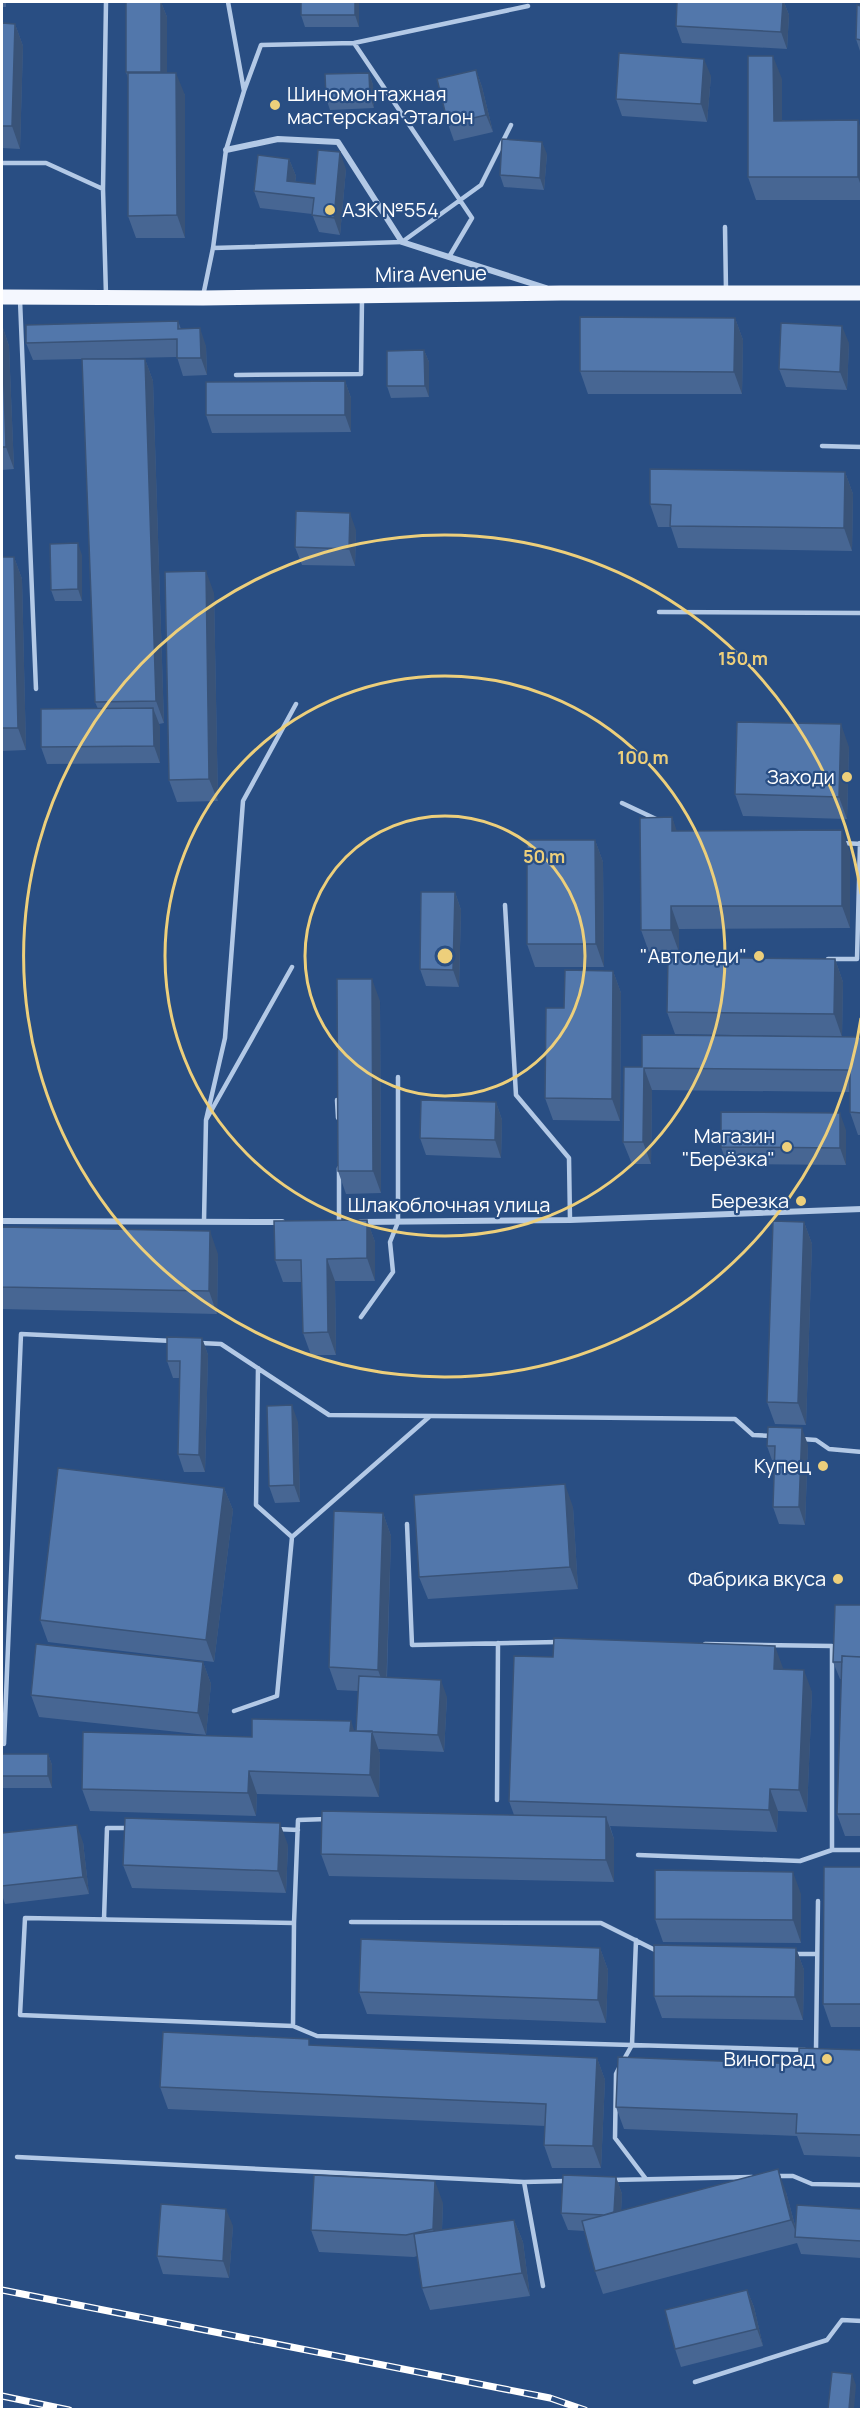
<svg xmlns="http://www.w3.org/2000/svg" width="863" height="2411" font-family="Manrope,sans-serif">
<rect width="100%" height="100%" fill="#294e83"/>
<g fill="none" stroke-linecap="round" stroke-linejoin="round">
<path stroke="#b3c9e6" stroke-width="4.5" d="M354,43L472,218L449,257
M244,91L261,45L354,43L528,6
M2,163H46L103,189L106,295
M103,189L106,2
M725,227L726,290
M213,248L402,242L481,185L511,125
M203,296L213,248L226,150L244,91L228,2
M20,300L36,689
M236,375L361,374L362,299
M822,446L862,447
M659,612L862,613
M622,803L656,819
M840,843L862,844
M505,905L516,1095L569,1158L570,1220
M828,959H857L860,843
M337,1100L338,1118
M206,1120L225,1038L243,801L296,704
M339,1168V1222
M204,1221L206,1120L292,967
M361,1317L393,1272L390,1242L398,1222V1077
M200,1343L221,1344L329,1415L735,1419L753,1435L772,1436
M258,1368L256,1505L292,1537
M802,1439L816,1440L829,1449L862,1452
M407,1524L412,1645L558,1642
M705,1644L832,1646V1850H862
M234,1711L277,1696L292,1537L429,1417
M4,1744L21,1334L173,1341
M497,1800L498,1643
M327,1819L298,1820L294,1923L25,1918L20,2015L293,2026L317,2036L805,2050
M276,1829L298,1830
M638,1855L800,1861L832,1850
M104,1919L107,1828H130
M351,1922L601,1923L659,1952
M794,1954H817
M293,2026L294,1923
M816,2050L818,1901
M623,2061L632,2045L636,1940
M619,2068L616,2074L615,2138L646,2179
M17,2157L524,2182L566,2181
M776,2176H793L812,2184L862,2185
M611,2180L752,2177
M524,2182L543,2286
M695,2382L827,2340L842,2320L862,2321"/>
<path stroke="#b3c9e6" stroke-width="6" d="M226,150L278,139L338,142L402,242L546,288
M2,1221L282,1222
M361,1222L570,1220L862,1209"/>
<path stroke="#f4f7fe" stroke-width="15" d="M2,297L203,298L561,293H862"/>
<defs>
<path id="rail" d="M2,2290L550,2398L585,2410
M2,2396L69,2410"/>
</defs>
<use href="#rail" stroke="#fff" stroke-width="7"/>
<use href="#rail" stroke="#294e83" stroke-width="4.5" stroke-dasharray="14" stroke-linecap="butt"/>
</g>
<path fill="#476693" d="M2,2H6V7H2Z
M126,2H161L167,17V73L185,95V238H136L128,216V78L126,72Z
M301,2H359V27H305L301,15Z
M677,2H784L789,15L787,49L682,43L676,26Z
M861,6V51H860L856,39Z
M2,23L15,24L23,46L20,149L2,148Z
M476,70L482,87L493,132L454,141L448,124Z
M369,73L373,85L374,108L330,110L326,98Z
M711,76L707,122L622,116L616,99Z
M782,79V120L861,129V200H756L748,177Z
M547,154L544,190L504,187L500,175Z
M289,159L296,176L295,182L315,184L346,169L340,235L319,232L312,214L260,208L254,191Z
M735,318L743,340L742,394H588L580,371Z
M178,321L181,329L206,346L207,375L183,376L177,357L33,360L26,343Z
M2,325L9,346L14,469L2,470Z
M849,343L847,390L786,387L779,369Z
M424,350L429,362V397L391,398L387,386Z
M145,359L153,381L164,723L159,724L160,763L47,764L41,747L98,709L95,702Z
M345,381L351,398V432L212,433L206,415Z
M845,472L853,494L852,551L678,548L671,527H658L650,504Z
M356,530L355,566L302,565L295,547Z
M82,555V601H55L51,590Z
M2,557H14L22,579L26,750L2,751Z
M214,593L218,801L177,802L169,780Z
M849,747L847,819L743,816L735,794Z
M672,817L676,831L850,852V928L679,929V952H649L641,930Z
M595,840L603,862L604,967H535L527,944Z
M455,892L461,910L459,987L426,986L420,969Z
M835,959L843,982L842,1037L675,1034L667,1012Z
M613,971L621,993L620,1121L553,1120L545,1098L564,1008Z
M380,1001L381,1193L346,1194L338,1171Z
M861,1037V1135H858L850,1112V1092L652,1090L651,1164H632L623,1142L642,1067Z
M496,1102L502,1120L501,1158L426,1155L420,1138Z
M846,1130V1165L727,1164L721,1147Z
M367,1220L375,1242V1281H335L336,1355H311L303,1333L302,1282H283L275,1260Z
M804,1222L812,1244L806,1425L775,1424L767,1402Z
M2,1227L218,1254L217,1314L2,1309Z
M202,1338L208,1355L205,1472H184L178,1454L180,1378H173L167,1361Z
M298,1422L300,1502L275,1503L269,1486Z
M808,1445L805,1525L779,1524L773,1507L774,1463H773L767,1446Z
M224,1488L233,1510L214,1662L48,1642L40,1620Z
M573,1507L578,1589L428,1599L419,1577Z
M383,1513L391,1536L387,1678L447,1697L444,1752L378,1749L380,1754L379,1797L257,1794L256,1816L90,1811L82,1789L252,1737L356,1731L358,1691L337,1690L329,1667Z
M861,1605V1836H845L837,1814L842,1679H840L833,1662Z
M203,1662L211,1684L206,1735L39,1717L31,1695Z
M783,1669L812,1692L807,1812L778,1811L777,1832L610,1826L614,1839V1882L329,1876L321,1854L514,1815L509,1801Z
M2,1754H48L52,1765V1788H3L2,1784Z
M2,1833L83,1842L89,1894L5,1904L2,1895Z
M288,1845L286,1893L132,1888L123,1865Z
M861,1867V2027H831L823,2004Z
M801,1894V1943L663,1942L655,1919Z
M600,1948L608,1970L606,2023L367,2014L359,1992Z
M796,1948L804,1970L803,2020L662,2018L654,1996Z
M311,2045L597,2058L605,2080L601,2168H552L544,2145L545,2126L168,2109L160,2087Z
M861,2050V2157L804,2155L797,2136L624,2129L616,2107L799,2064Z
M616,2177L622,2194L621,2211L786,2192L796,2229L861,2209V2258L801,2254L797,2243L603,2294L595,2271L585,2231L568,2230L561,2213Z
M443,2203L442,2230L514,2220L523,2242L530,2296L430,2310L422,2288L417,2256L414,2257L319,2252L311,2230Z
M233,2226L229,2278L163,2274L157,2256Z
M747,2290L754,2307L763,2346L681,2367L675,2349Z"/>
<path fill="#395378" d="M161,2L167,17V89L161,72Z
M355,2H359V27L355,15Z
M783,2H784L789,15L787,49L781,32Z
M15,24L23,46L20,149L12,126Z
M773,56L782,79V143L774,121Z
M704,59L711,76L707,122L701,104Z
M476,70L482,87L493,132L486,115Z
M176,73L185,95V238L177,215Z
M369,73L373,85L374,108L370,97Z
M858,120L861,129V186L858,177Z
M542,142L547,154L544,190L540,178Z
M340,152L346,169L340,235L334,218Z
M289,159L296,176L293,195L287,181Z
M735,318L743,340L742,394L734,372Z
M2,325L9,346L14,469L6,447Z
M842,326L849,343L847,390L840,372Z
M200,328L206,346L207,375L201,358Z
M424,350L429,362V397L425,386Z
M145,359L153,381L164,723L156,701Z
M345,381L351,398V432L345,415Z
M845,472L853,494L852,551L844,528Z
M350,513L356,530L355,566L349,549Z
M78,543L82,555V601L78,589Z
M14,557L22,579L26,750L18,728Z
M206,571L214,593L218,801L209,779Z
M153,708L160,726V763L154,746Z
M841,724L849,747L847,819L839,797Z
M672,817L680,840L672,831Z
M842,830L850,852V928L842,906Z
M595,840L603,862L604,967L596,944Z
M455,892L461,910L459,987L453,970Z
M671,906L679,929V952L671,930Z
M835,959L843,982L842,1037L834,1014Z
M613,971L621,993L620,1121L612,1099Z
M372,979L380,1001L381,1193L373,1171Z
M644,1068L652,1090L651,1164L643,1142Z
M496,1102L502,1120L501,1158L495,1140Z
M840,1113L846,1130V1165L840,1148Z
M367,1220L375,1242V1281L367,1258Z
M804,1222L812,1244L806,1425L798,1403Z
M210,1231L218,1254L217,1314L209,1291Z
M327,1259L335,1281L336,1355L328,1332Z
M202,1338L208,1355L205,1472L199,1455Z
M292,1405L298,1422L300,1502L294,1485Z
M802,1428L808,1445L805,1525L799,1507Z
M565,1484L573,1507L578,1589L570,1567Z
M224,1488L233,1510L214,1662L206,1640Z
M383,1513L391,1536L386,1692L378,1670Z
M775,1646L783,1668L782,1691L774,1669Z
M203,1662L211,1684L206,1735L198,1713Z
M804,1670L812,1692L807,1812L799,1790Z
M441,1680L447,1697L444,1752L438,1735Z
M351,1721L359,1744L350,1731Z
M372,1731L380,1754L379,1797L370,1775Z
M48,1754L52,1765V1788L48,1776Z
M249,1771L257,1794L256,1816L248,1793Z
M770,1789L778,1811L777,1832L769,1810Z
M606,1817L614,1839V1882L606,1860Z
M280,1823L288,1845L286,1893L278,1871Z
M77,1825L83,1842L89,1894L83,1877Z
M793,1872L801,1894V1943L793,1920Z
M600,1948L608,1970L606,2023L598,2000Z
M796,1948L804,1970L803,2020L795,1997Z
M597,2058L605,2080L601,2168L593,2146Z
M778,2169L786,2192L798,2237L791,2220Z
M616,2177L622,2194L620,2233L614,2216Z
M435,2181L443,2203L441,2251L433,2229Z
M226,2209L233,2226L229,2278L223,2261Z
M514,2220L523,2242L530,2296L522,2273Z
M747,2290L754,2307L763,2346L757,2329Z
M852,2374L856,2385L854,2409H849Z"/>
<path fill="#5277ab" stroke="#395378" stroke-width="1.5" d="M126,2H161V72H126Z
M301,2H355V15H301Z
M677,2H783L781,32L676,26Z
M857,5L861,6V40L856,39Z
M2,23L15,24L12,126H2Z
M619,53L704,59L701,104L616,99Z
M748,56H773L774,121L858,120V177H748Z
M476,70L486,115L448,124L437,79Z
M128,73H176L177,215L128,216Z
M369,73L370,97L326,98L325,74Z
M502,139L542,142L540,178L500,175Z
M318,150L340,152L334,218L312,215L314,198L254,191L258,155L289,159L287,181L315,184Z
M580,317L735,318L734,372L580,371Z
M178,321V329L200,328L201,358H177V339L26,343V325Z
M781,323L842,326L840,372L779,369Z
M2,334L6,447H2Z
M424,350L425,386H387V351Z
M82,359H145L156,701L95,702Z
M345,381V415H206V382Z
M650,469L845,472L844,528L670,526L671,505L650,504Z
M296,511L350,513L349,549L295,547Z
M78,543V589L51,590L50,544Z
M2,557H14L18,728H2Z
M206,571L209,779L169,780L165,572Z
M153,708L154,746L41,747V709Z
M737,722L841,724L839,797L735,794Z
M672,817V831L842,830V906H671V930H641L640,818Z
M527,840H595L596,944H527Z
M421,892H455L453,970L420,969Z
M668,957L835,959L834,1014L667,1012Z
M565,970L613,971L612,1099L545,1098L546,1008H564Z
M337,979H372L373,1171H338Z
M642,1035L861,1037V1113L850,1112V1070L644,1068L643,1142H623L624,1067H642Z
M421,1100L496,1102L495,1140L420,1138Z
M721,1112L840,1113V1148L721,1147Z
M367,1220V1258L327,1259L328,1332L303,1333L301,1260H275L274,1221Z
M773,1221L804,1222L798,1403L767,1402Z
M2,1227L210,1231L209,1291L2,1287Z
M167,1337L202,1338L199,1455L178,1454L180,1361H167Z
M292,1405L294,1485L269,1486L267,1406Z
M768,1427L802,1428L799,1507H773L775,1446H767Z
M58,1468L224,1488L206,1640L40,1620Z
M565,1484L570,1567L419,1577L414,1495Z
M334,1511L383,1513L378,1670L329,1667Z
M835,1605H861V1657L842,1656V1662H833Z
M554,1638L775,1646L774,1669L804,1670L799,1790L770,1789L769,1810L509,1801L514,1656L553,1657Z
M36,1644L203,1662L198,1713L31,1695Z
M842,1656L861,1657V1814H837Z
M359,1676L441,1680L438,1735L356,1731Z
M252,1719L351,1721L350,1731H372L370,1775L249,1771L248,1793L82,1789L83,1732L252,1737Z
M2,1754H48V1776H2Z
M322,1811L606,1817V1860L321,1854Z
M125,1818L280,1823L278,1871L123,1865Z
M77,1825L83,1877L2,1886V1833Z
M824,1867H861V2004H823Z
M655,1870L793,1872V1920L655,1919Z
M361,1939L600,1948L598,2000L359,1992Z
M654,1945L796,1948L795,1997L654,1996Z
M163,2032L309,2039V2045L597,2058L593,2146L544,2145L546,2104L160,2087Z
M799,2048L861,2050V2135L796,2133L797,2114L616,2107L618,2057L799,2064Z
M778,2169L791,2220L595,2271L582,2221Z
M314,2175L435,2181L433,2229L406,2235L311,2230Z
M563,2175L616,2177L614,2212L604,2215L561,2213Z
M161,2204L226,2209L223,2261L157,2256Z
M797,2205L861,2209V2241L795,2237Z
M514,2220L522,2273L422,2288L414,2234Z
M747,2290L757,2329L675,2349L665,2310Z
M832,2372L852,2374L849,2409H828Z"/>
<g fill="none" stroke="#edcf7b" stroke-width="3">
<circle cx="445" cy="956" r="140"/>
<circle cx="445" cy="956" r="280"/>
<path d="M861 1018A421 421 0 1 1 861 894"/>
</g>
<g fill="#edcf7b" stroke="#294e83" stroke-width="2">
<circle cx="275" cy="105" r="6"/>
<circle cx="330" cy="210" r="6"/>
<circle cx="847" cy="777" r="6"/>
<circle cx="759" cy="956" r="6"/>
<circle cx="787" cy="1147" r="6"/>
<circle cx="801" cy="1201" r="6"/>
<circle cx="823" cy="1466" r="6"/>
<circle cx="838" cy="1579" r="6"/>
<circle cx="827" cy="2059" r="6"/>
</g>
<g text-anchor="middle" stroke-width="4.5" stroke-linejoin="round" paint-order="stroke">
<g font-size="20" fill="#fff" stroke="#294e83" text-anchor="end">
<text x="287" y="101" text-anchor="start">Шиномонтажная<tspan x="287" dy="23">мастерская Эталон</tspan></text>
<text x="342" y="217" text-anchor="start">АЗК №554</text>
<text x="835" y="784">Заходи</text>
<text x="747" y="963">"Автоледи"</text>
<text x="775" y="1143">Магазин<tspan x="775" dy="23">"Берёзка"</tspan></text>
<text x="789" y="1208">Березка</text>
<text x="811" y="1473">Купец</text>
<text x="826" y="1586">Фабрика вкуса</text>
<text x="815" y="2066">Виноград</text>
</g>
<g font-size="20" fill="#fff" stroke="#294e83">
<text transform="translate(431 274) rotate(-1)" y="7">Mira Avenue</text>
<text x="449" y="1212">Шлакоблочная улица</text>
</g>
</g>
<circle cx="445" cy="956" r="9" fill="#edcf7b" stroke="#294e83" stroke-width="3"/>
<g font-size="18" text-anchor="middle" font-weight="bold" fill="#edcf7b" stroke="#294e83" stroke-width="4.5" stroke-linejoin="round" paint-order="stroke">
<text x="743" y="665">150 m</text>
<text x="643" y="764">100 m</text>
<text x="544" y="863">50 m</text>
</g>
<rect width="863" height="2411" fill="none" stroke="#ffffff" stroke-width="6"/>
</svg>
